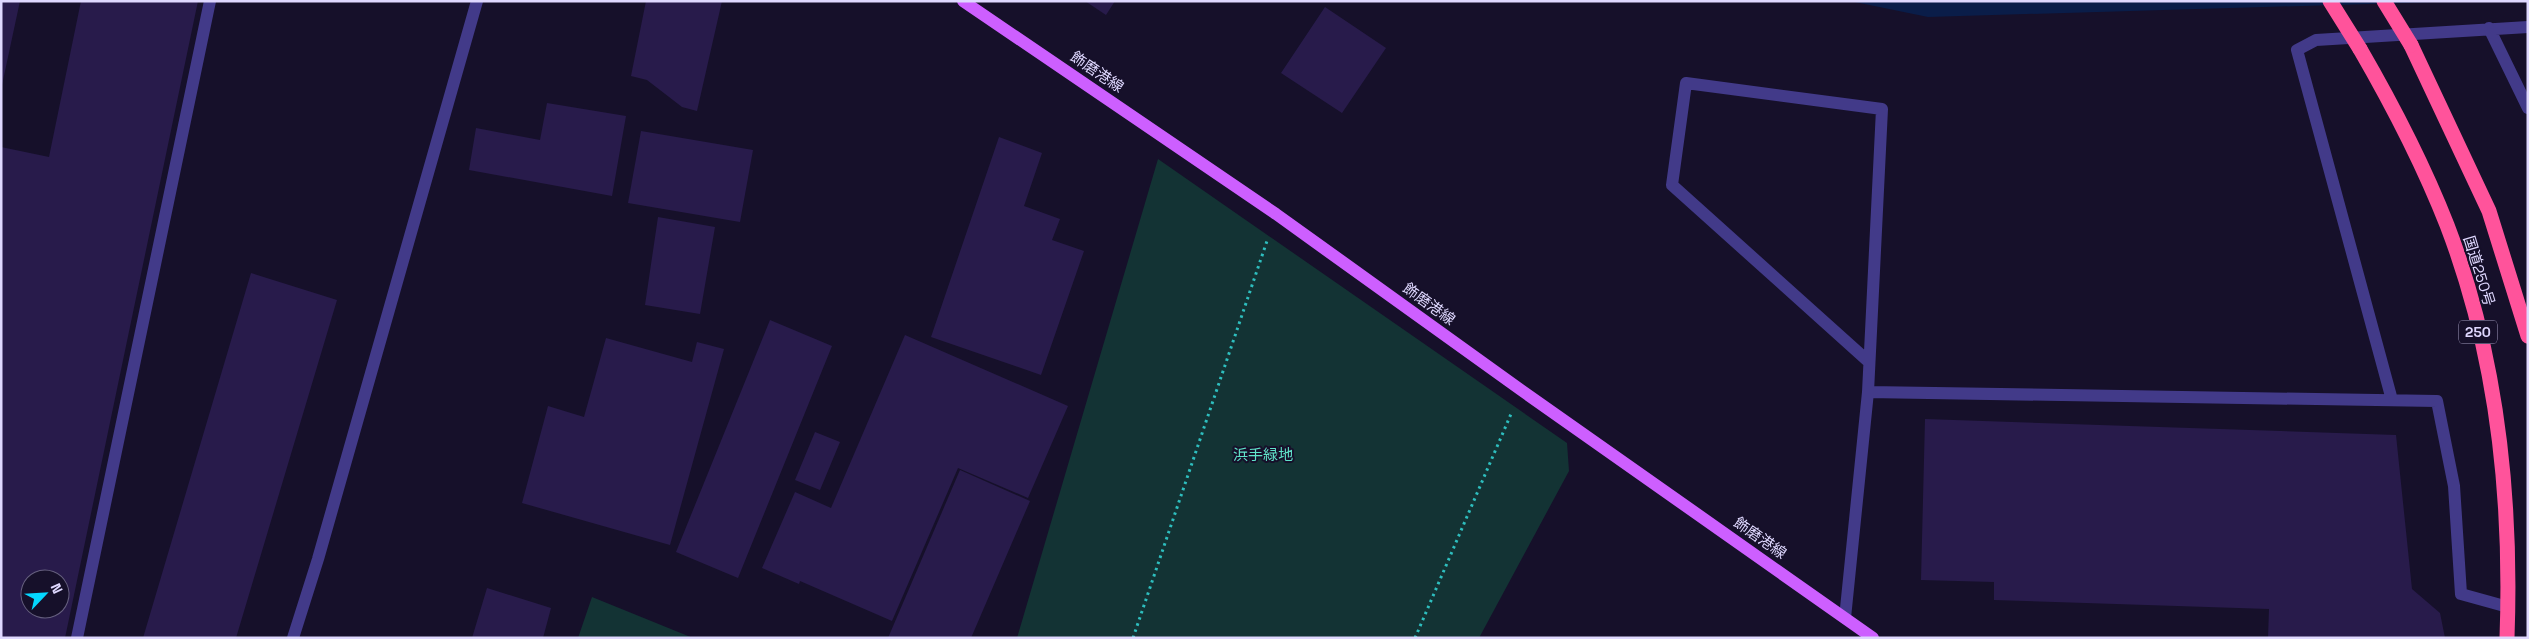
<svg xmlns="http://www.w3.org/2000/svg" width="2529" height="639" font-family="'Space Grotesk','Noto Sans JP',sans-serif">
<rect width="100%" height="100%" fill="#16102a"/>
<path fill="#133334" d="M1158,159L1567,443L1569,471L1479,638H1017Z
M592,597L693,638H578Z"/>
<path fill="#0a1d49" d="M1850,1H2468L1928,17Z"/>
<path fill="#281b4b" fill-rule="evenodd" d="M1,1H20L2,85H1Z
M81,1H198L65,638H1V147L49,157ZM30,579H60V609H30Z
M646,1H722L697,111L682,107L647,80L631,76Z
M1085,1H1115L1106,15Z
M1325,7L1386,48L1342,113L1281,73Z
M547,103L626,116L612,196L469,170L476,128L540,140Z
M641,131L753,150L740,222L628,203Z
M999,137L1042,153L1024,206L1060,219L1052,240L1084,251L1041,375L931,337Z
M658,217L715,227L700,314L645,305Z
M251,273L337,300L236,638H143Z
M770,320L832,346L738,578L676,552Z
M905,335L1068,406L1028,498L958,468L892,621L800,581L799,584L762,568L795,492L831,508Z
M606,338L692,362L697,342L724,349L670,545L522,503L548,406L584,417Z
M1925,419L2396,435L2412,589L2440,613L2445,638H2268L2269,609L1994,600V582L1921,580Z
M815,432L840,442L820,490L795,480Z
M960,470L1030,501L971,638H888Z
M487,588L551,608L543,638H472Z"/>
<g fill="none" stroke-linecap="round" stroke-linejoin="round">
<path stroke="#2ebebe" stroke-width="3" stroke-dasharray="2.5 4" stroke-linecap="butt" d="M1133,638L1268,238
M1415,638L1511,414"/>
<path stroke="#423a89" stroke-width="12" d="M2489,28L2528,108
M1868,392L2437,401L2454,486L2461,594L2508,607
M2392,400L2297,50L2316,40L2528,27
M1845,618L1868,392L1882,109L1686,83L1672,185L1869,362
M77,638L210,1
M293,638L318,559L477,1"/>
<path stroke="#cd5fff" stroke-width="12" d="M963,1L1276,214L1521,390L1873,638"/>
<path stroke="#ff539b" stroke-width="15" d="M2411,45L2489,211L2528,336
M2360,49C2393,106 2423,164 2447,225C2497,355 2512,500 2507,638"/>
<path stroke="#ff539b" stroke-width="15" d="M2330,1L2360,49
M2384,1L2411,45"/>
</g>
<g text-anchor="middle" stroke-width="4" stroke-linejoin="round" paint-order="stroke">
<rect fill="#16102a" stroke="#a39cbf" stroke-width="1" x="2459" y="320.5" width="38" height="23" rx="4"/>
<g font-size="14" font-weight="bold" fill="#dfd8ff">
<text x="2478" y="337">250</text>
</g>
<g font-size="15" fill="#dfd8ff" stroke="#16102a">
<text transform="translate(1097 72) rotate(34)" y="5">飾磨港線</text>
<text transform="translate(2479 271) rotate(73)" y="5">国道250号</text>
<text transform="translate(1429 304) rotate(36)" y="5">飾磨港線</text>
<text transform="translate(1760 538) rotate(35)" y="5">飾磨港線</text>
</g>
<g font-size="15" fill="#61e3ca" stroke="#16102a">
<text x="1263" y="460">浜手緑地</text>
</g>
</g>
<rect width="2529" height="639" fill="none" stroke="#dfd8ff" stroke-width="5"/>
<g transform="translate(45 594) rotate(65)"><circle r="24" fill="#16102a" stroke="#66607f"/>
<path d="M0-4L9 19L0 12L-9 19Z" fill="#04d7ff"/>
<text y="-8" font-size="14" font-weight="bold" text-anchor="middle" fill="#dfd8ff">N</text>
</g>
</svg>
